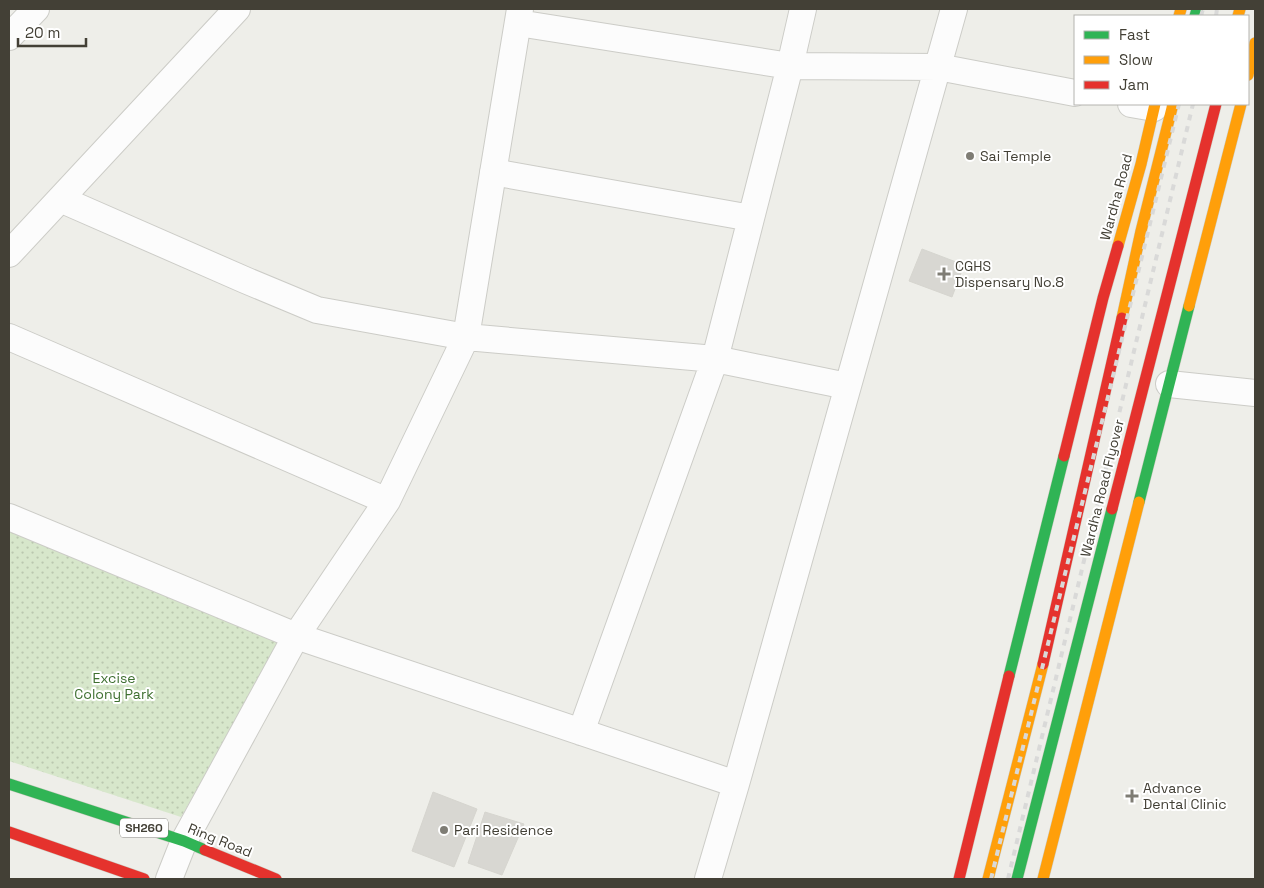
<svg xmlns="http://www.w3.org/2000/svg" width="1264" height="888" font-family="'Space Grotesk',sans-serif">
<defs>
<pattern id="green-dots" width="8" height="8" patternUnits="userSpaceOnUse" patternTransform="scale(1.25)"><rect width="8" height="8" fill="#d7e7cb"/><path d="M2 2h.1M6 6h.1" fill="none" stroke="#bac7af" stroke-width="1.8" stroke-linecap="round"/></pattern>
</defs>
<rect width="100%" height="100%" fill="#eeeee9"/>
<path fill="url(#green-dots)" d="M9,529L282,642L181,817L9,761Z"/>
<path fill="#d8d7d2" stroke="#d6d5cf" d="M922,249L964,265L952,297L909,281Z
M433,792L477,809L454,867L412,851Z
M485,812L524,824L502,875L468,863Z"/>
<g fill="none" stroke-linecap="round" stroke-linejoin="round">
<defs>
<path id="street" d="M518,23L790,66L938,67L1075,93
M9,37L36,9
M1131,104L1154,108
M493,172L751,218
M60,199L245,280L317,310L466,337L715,359L847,386
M9,254L237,9
M9,337L387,501
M1169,384L1255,393
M9,517L296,636L736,784
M581,732L715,359L790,66L803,9
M169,879L184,841L296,636L387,501L466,337L520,9
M708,879L736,784L954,9"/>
<path id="fast" d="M1195,16L1197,9
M1139,502L1189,306
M1009,676L1064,456
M9,784L184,841L205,850
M1017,879L1112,509"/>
<path id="slow" d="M1179,16L1181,9
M1238,16L1240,9
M1248,75L1255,43
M1118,246L1141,164L1155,104
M1189,306L1241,104
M1122,318L1141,231L1173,104
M988,879L1043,664
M1043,879L1139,502"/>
<path id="jam" d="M1064,456L1103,298L1118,246
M1112,509L1216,104
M1043,664L1122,318
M9,832L144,879
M205,850L276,879
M959,879L1009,676"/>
</defs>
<use href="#street" stroke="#ccccc7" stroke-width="28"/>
<use href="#fast" stroke="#cccbc0" stroke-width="12"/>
<use href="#slow" stroke="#cccbc0" stroke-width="12"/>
<use href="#jam" stroke="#cccbc0" stroke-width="12"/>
<use href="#street" stroke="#fcfcfc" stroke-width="26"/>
<use href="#fast" stroke="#30b455" stroke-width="11"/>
<use href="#slow" stroke="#ff9f0a" stroke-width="11"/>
<use href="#jam" stroke="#e5322d" stroke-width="11"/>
<path stroke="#d9d9d8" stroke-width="4" stroke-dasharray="6 6" stroke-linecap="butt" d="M1201,16L1203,9
M1216,16L1217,9
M991,879L1179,104
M1008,879L1193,104"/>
</g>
<g fill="#7f7d75" stroke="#fff" stroke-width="2">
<circle cx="970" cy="156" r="5"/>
<path d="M941.5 266.5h5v5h5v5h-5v5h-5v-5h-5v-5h5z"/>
<path d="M1129.5 788.5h5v5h5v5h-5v5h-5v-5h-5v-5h5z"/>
<circle cx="444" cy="830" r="5"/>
</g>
<g text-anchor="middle" stroke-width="4" stroke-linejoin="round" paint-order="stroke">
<rect fill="#fff" stroke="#7b7972" stroke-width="1" x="120" y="818.5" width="48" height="19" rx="4"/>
<g font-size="12" font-weight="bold" fill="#434036">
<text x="144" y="832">SH260</text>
</g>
<g font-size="14" fill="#434036" stroke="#fff" text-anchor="start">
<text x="980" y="161">Sai Temple</text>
<text x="955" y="271">CGHS<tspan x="955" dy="16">Dispensary No.8</tspan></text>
<text x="1143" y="793">Advance<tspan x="1143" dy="16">Dental Clinic</tspan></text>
<text x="454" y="835">Pari Residence</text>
</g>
<g font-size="14" fill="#434036" stroke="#fff">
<text transform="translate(1116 197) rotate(-75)" y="5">Wardha Road</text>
<text transform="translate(1102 488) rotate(-76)" y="5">Wardha Road Flyover</text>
<text transform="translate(220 840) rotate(22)" y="5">Ring Road</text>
</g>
<g font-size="14" fill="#3e6f30" stroke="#fff">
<text x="114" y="683">Excise<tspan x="114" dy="16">Colony Park</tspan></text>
</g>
</g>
<rect width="1264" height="888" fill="none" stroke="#434036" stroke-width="20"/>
<rect x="1074" y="15" width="175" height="90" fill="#ffffff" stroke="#b4b3af"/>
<rect x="1084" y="31" width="25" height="8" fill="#30b455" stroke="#b4b3af"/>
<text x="1119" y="40" font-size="15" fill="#434036">Fast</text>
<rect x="1084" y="56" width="25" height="8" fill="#ff9f0a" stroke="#b4b3af"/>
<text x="1119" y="65" font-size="15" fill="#434036">Slow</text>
<rect x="1084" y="81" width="25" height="8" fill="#e5322d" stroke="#b4b3af"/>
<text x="1119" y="90" font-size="15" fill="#434036">Jam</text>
<path d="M18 38v8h68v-8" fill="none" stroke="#434036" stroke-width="2.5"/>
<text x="25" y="38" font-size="15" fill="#434036" stroke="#ffffff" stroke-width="4" paint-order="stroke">20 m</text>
</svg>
